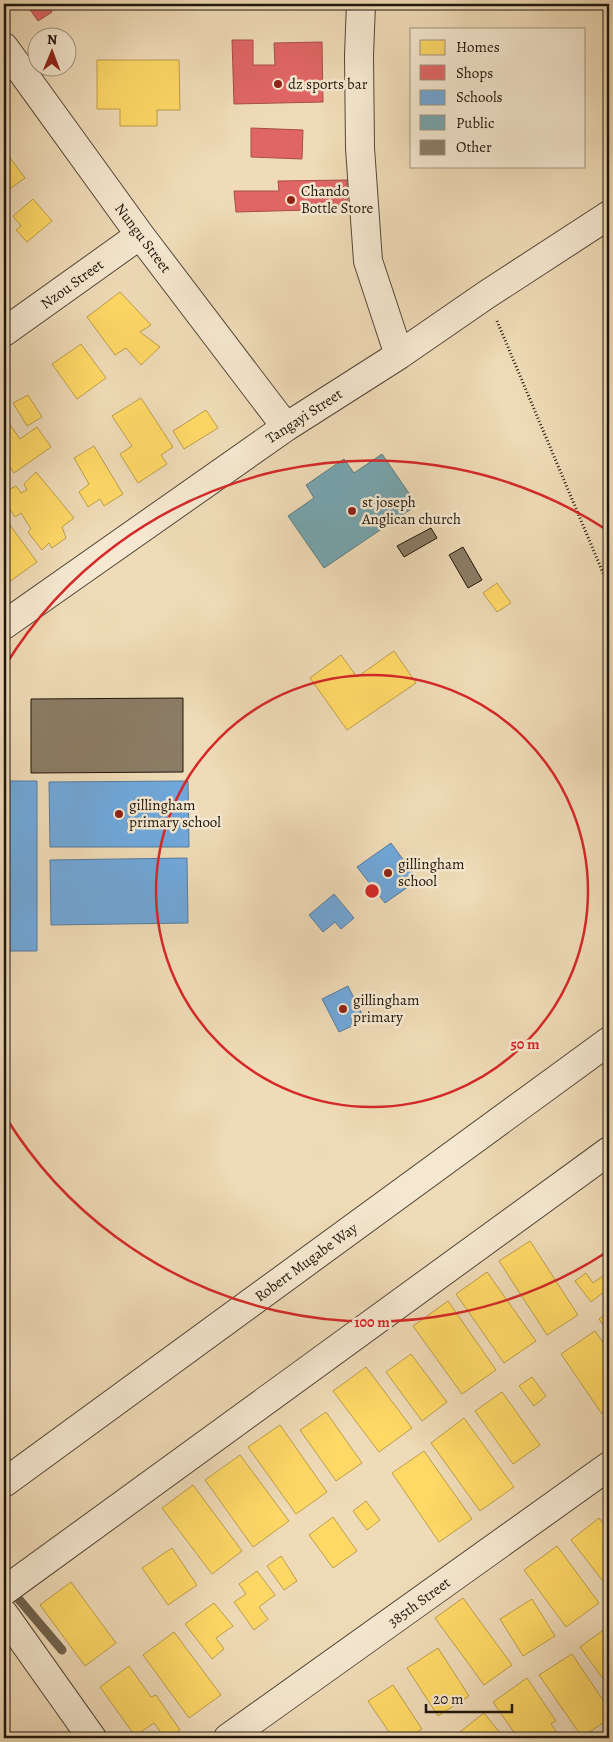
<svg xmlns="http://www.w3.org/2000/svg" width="613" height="1742" font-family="Alegreya,serif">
<rect width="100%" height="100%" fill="#efdbb7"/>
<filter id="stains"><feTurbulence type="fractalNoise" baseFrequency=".004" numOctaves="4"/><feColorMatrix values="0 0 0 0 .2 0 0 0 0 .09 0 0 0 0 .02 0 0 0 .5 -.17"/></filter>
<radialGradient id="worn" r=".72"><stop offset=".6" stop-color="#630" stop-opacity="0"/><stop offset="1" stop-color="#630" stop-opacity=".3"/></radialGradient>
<path fill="#ffd966" stroke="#bc9e4b" d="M97,60H179L180,110H157V126H120V109H97Z
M8,155L25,178L4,193V158Z
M33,199L52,221L27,242L16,230L21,226L13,216Z
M120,292L151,325L140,332L160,347L141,365L126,348L115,355L87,317Z
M81,344L106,378L77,399L52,364Z
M28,395L42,417L27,426L13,403Z
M141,398L173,447L161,455L167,464L138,483L120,454L132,446L112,416Z
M206,410L218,428L184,449L173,431Z
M4,416L20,439L37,427L51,447L14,473L4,458Z
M94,446L123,494L104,506L100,499L88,507L79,492L89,484L74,458Z
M36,472L74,518L62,527L66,538L52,548L49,543L42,550L28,532L31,529L21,513L15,517L4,500V492L16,486L21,493L27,490L24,484Z
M4,517L37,562L9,582L4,576Z
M497,583L511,603L497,612L483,593Z
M394,651L416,683L347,730L310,678L341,655L357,677Z
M530,1241L578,1315L547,1335L499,1261Z
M487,1272L536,1341L504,1363L456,1294Z
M586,1273L593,1283L607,1273L609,1276V1288L591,1302L575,1281Z
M448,1301L496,1370L462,1394L413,1326Z
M609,1312V1333L599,1319Z
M595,1331L609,1351V1408L602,1414L561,1354Z
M411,1354L447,1402L422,1421L386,1372Z
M366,1367L412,1428L379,1452L333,1391Z
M532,1377L546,1396L534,1406L519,1386Z
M502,1392L540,1445L513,1464L475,1411Z
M326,1412L362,1463L336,1481L300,1430Z
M464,1418L514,1487L480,1511L431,1443Z
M280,1425L327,1492L296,1514L248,1447Z
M424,1451L472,1519L439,1542L392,1473Z
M240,1455L289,1521L253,1547L205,1480Z
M193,1485L242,1551L212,1574L162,1508Z
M366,1501L380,1520L367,1530L353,1511Z
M333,1517L357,1551L333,1568L309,1535Z
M599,1518L609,1530V1589L571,1540Z
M557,1546L599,1603L566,1627L524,1570Z
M172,1548L197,1585L168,1605L142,1568Z
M281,1556L297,1581L284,1590L267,1566Z
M257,1571L275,1595L259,1607L268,1619L254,1630L234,1602L246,1594L239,1584Z
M71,1582L116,1643L85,1666L40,1605Z
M463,1598L512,1665L484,1685L435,1618Z
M532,1599L555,1636L523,1656L500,1619Z
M214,1603L233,1626L216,1638L224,1649L212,1659L185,1624Z
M609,1626V1687L580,1647Z
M174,1632L221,1695L189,1718L143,1655Z
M438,1648L469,1696L438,1716L407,1668Z
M572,1654L609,1709V1719L582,1737L539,1675Z
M129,1666L151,1697L156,1695L180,1730L169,1738H165L154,1723L135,1736L100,1687Z
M527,1678L556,1721L551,1724L560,1737L558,1738H518L493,1702Z
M393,1685L422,1729L408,1738H393L368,1701Z
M484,1713L504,1738H452Z"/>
<path fill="#e06666" stroke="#a64e4b" d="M26,4H47L52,12L38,21Z
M232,40H253V65H275L274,43L322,42L323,102L234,104Z
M251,128L303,130L302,159L251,157Z
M347,180L348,209L236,212L234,191H279L278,181Z"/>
<path fill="#6fa8dc" stroke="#577c9e" d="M4,781H37V951H4Z
M188,781L189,847H50L49,782Z
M391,843L418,880L385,903L357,867Z
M187,858L188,923L51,925L50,860Z
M334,894L354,918L341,929L335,922L323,932L309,915Z
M348,986L365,1020L339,1032L322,999Z"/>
<path fill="#76a5af" stroke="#5c7a7e" d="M382,454L417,505L324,568L288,516L314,498L306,485L344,459L354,473Z"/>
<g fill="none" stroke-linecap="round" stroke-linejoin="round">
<path stroke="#716450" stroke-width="9" d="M16,1596L62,1650"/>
</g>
<path fill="#8b7c65" stroke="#1f160c" d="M431,528L437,538L404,557L397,546Z
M463,547L482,580L468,588L449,555Z
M183,698V772L31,773V699Z"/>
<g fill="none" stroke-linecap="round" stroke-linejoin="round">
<defs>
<path id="minor" d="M361,4L359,55L360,148L368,261L399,355
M4,47L140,235L286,427
M4,332L140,235
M4,625L286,427L399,355L486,295L609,215
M4,1483L609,1041
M4,1591L609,1151
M4,1614L92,1738
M228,1738L609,1466"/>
</defs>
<use href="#minor" stroke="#534737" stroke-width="30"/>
<path stroke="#1f160c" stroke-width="3" stroke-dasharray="1 2.5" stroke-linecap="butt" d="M497,321L609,587"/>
<use href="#minor" stroke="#f5e8d0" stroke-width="28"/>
</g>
<g fill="none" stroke="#d62828" stroke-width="2.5">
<circle cx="372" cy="891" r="216"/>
<path d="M607 1252A431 431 0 0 1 5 1116M5 666A431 431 0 0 1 607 530"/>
</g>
<g fill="#8f2418" stroke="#f5e8d0" stroke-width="2">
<circle cx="278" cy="84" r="5"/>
<circle cx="291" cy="200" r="5"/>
<circle cx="352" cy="511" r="5"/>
<circle cx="119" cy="814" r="5"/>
<circle cx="388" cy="873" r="5"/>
<circle cx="343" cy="1009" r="5"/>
</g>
<g text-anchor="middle" stroke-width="5" stroke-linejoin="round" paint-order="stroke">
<g font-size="15" fill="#1f160c" stroke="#f5e8d0" text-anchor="start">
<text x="288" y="89">dz sports bar</text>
<text x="301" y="196">Chando<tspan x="301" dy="17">Bottle Store</tspan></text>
<text x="362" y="507">st joseph<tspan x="362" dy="17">Anglican church</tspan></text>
<text x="129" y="810">gillingham<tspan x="129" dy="17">primary school</tspan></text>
<text x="398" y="869">gillingham<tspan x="398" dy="17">school</tspan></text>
<text x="353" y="1005">gillingham<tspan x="353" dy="17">primary</tspan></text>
</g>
<g font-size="15" fill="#1f160c" stroke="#f5e8d0">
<text transform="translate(143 238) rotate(53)" y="5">Nungu Street</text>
<text transform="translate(72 284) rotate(-36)" y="5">Nzou Street</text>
<text transform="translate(304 416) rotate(-33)" y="5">Tangayi Street</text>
<text transform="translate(306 1262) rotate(-36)" y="5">Robert Mugabe Way</text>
<text transform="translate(419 1602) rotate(-36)" y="5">385th Street</text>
</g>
</g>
<circle cx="372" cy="891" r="8" fill="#d62828" stroke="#f5e8d0" stroke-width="2.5"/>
<g font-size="15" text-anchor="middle" font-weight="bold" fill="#d62828" stroke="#f5e8d0" stroke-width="5" stroke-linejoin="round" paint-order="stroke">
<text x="525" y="1049">50 m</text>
<text x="372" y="1327">100 m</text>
</g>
<rect width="613" height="1742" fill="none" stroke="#efdbb7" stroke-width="20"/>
<rect x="5" y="5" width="603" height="1732" fill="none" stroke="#1f160c" stroke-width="2.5"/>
<rect x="10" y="10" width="593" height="1722" fill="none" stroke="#1f160c"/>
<rect x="410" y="28" width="175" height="140" fill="#f5e8d0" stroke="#9f9482"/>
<rect x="420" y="40" width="25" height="15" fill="#ffd966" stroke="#9f9482"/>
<text x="456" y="52" font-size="15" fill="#1f160c">Homes</text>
<rect x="420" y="65" width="25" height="15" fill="#e06666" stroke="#9f9482"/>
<text x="456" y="78" font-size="15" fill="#1f160c">Shops</text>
<rect x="420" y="90" width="25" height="15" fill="#6fa8dc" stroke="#9f9482"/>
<text x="456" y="102" font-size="15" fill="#1f160c">Schools</text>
<rect x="420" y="115" width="25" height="15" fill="#76a5af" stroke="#9f9482"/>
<text x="456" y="128" font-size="15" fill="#1f160c">Public</text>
<rect x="420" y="140" width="25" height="15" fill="#8b7c65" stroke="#9f9482"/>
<text x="456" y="152" font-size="15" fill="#1f160c">Other</text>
<g transform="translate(52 52) rotate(1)"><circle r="24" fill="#f5e8d0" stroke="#9f9482"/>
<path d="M0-4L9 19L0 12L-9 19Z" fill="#8f2418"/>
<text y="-8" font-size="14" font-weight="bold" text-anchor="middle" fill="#1f160c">N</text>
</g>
<path d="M426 1704v8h86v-8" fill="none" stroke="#1f160c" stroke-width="2.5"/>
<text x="433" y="1704" font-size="15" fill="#1f160c" stroke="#f5e8d0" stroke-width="4" paint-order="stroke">20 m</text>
<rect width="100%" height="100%" filter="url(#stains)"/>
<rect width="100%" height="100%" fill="url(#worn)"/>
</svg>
